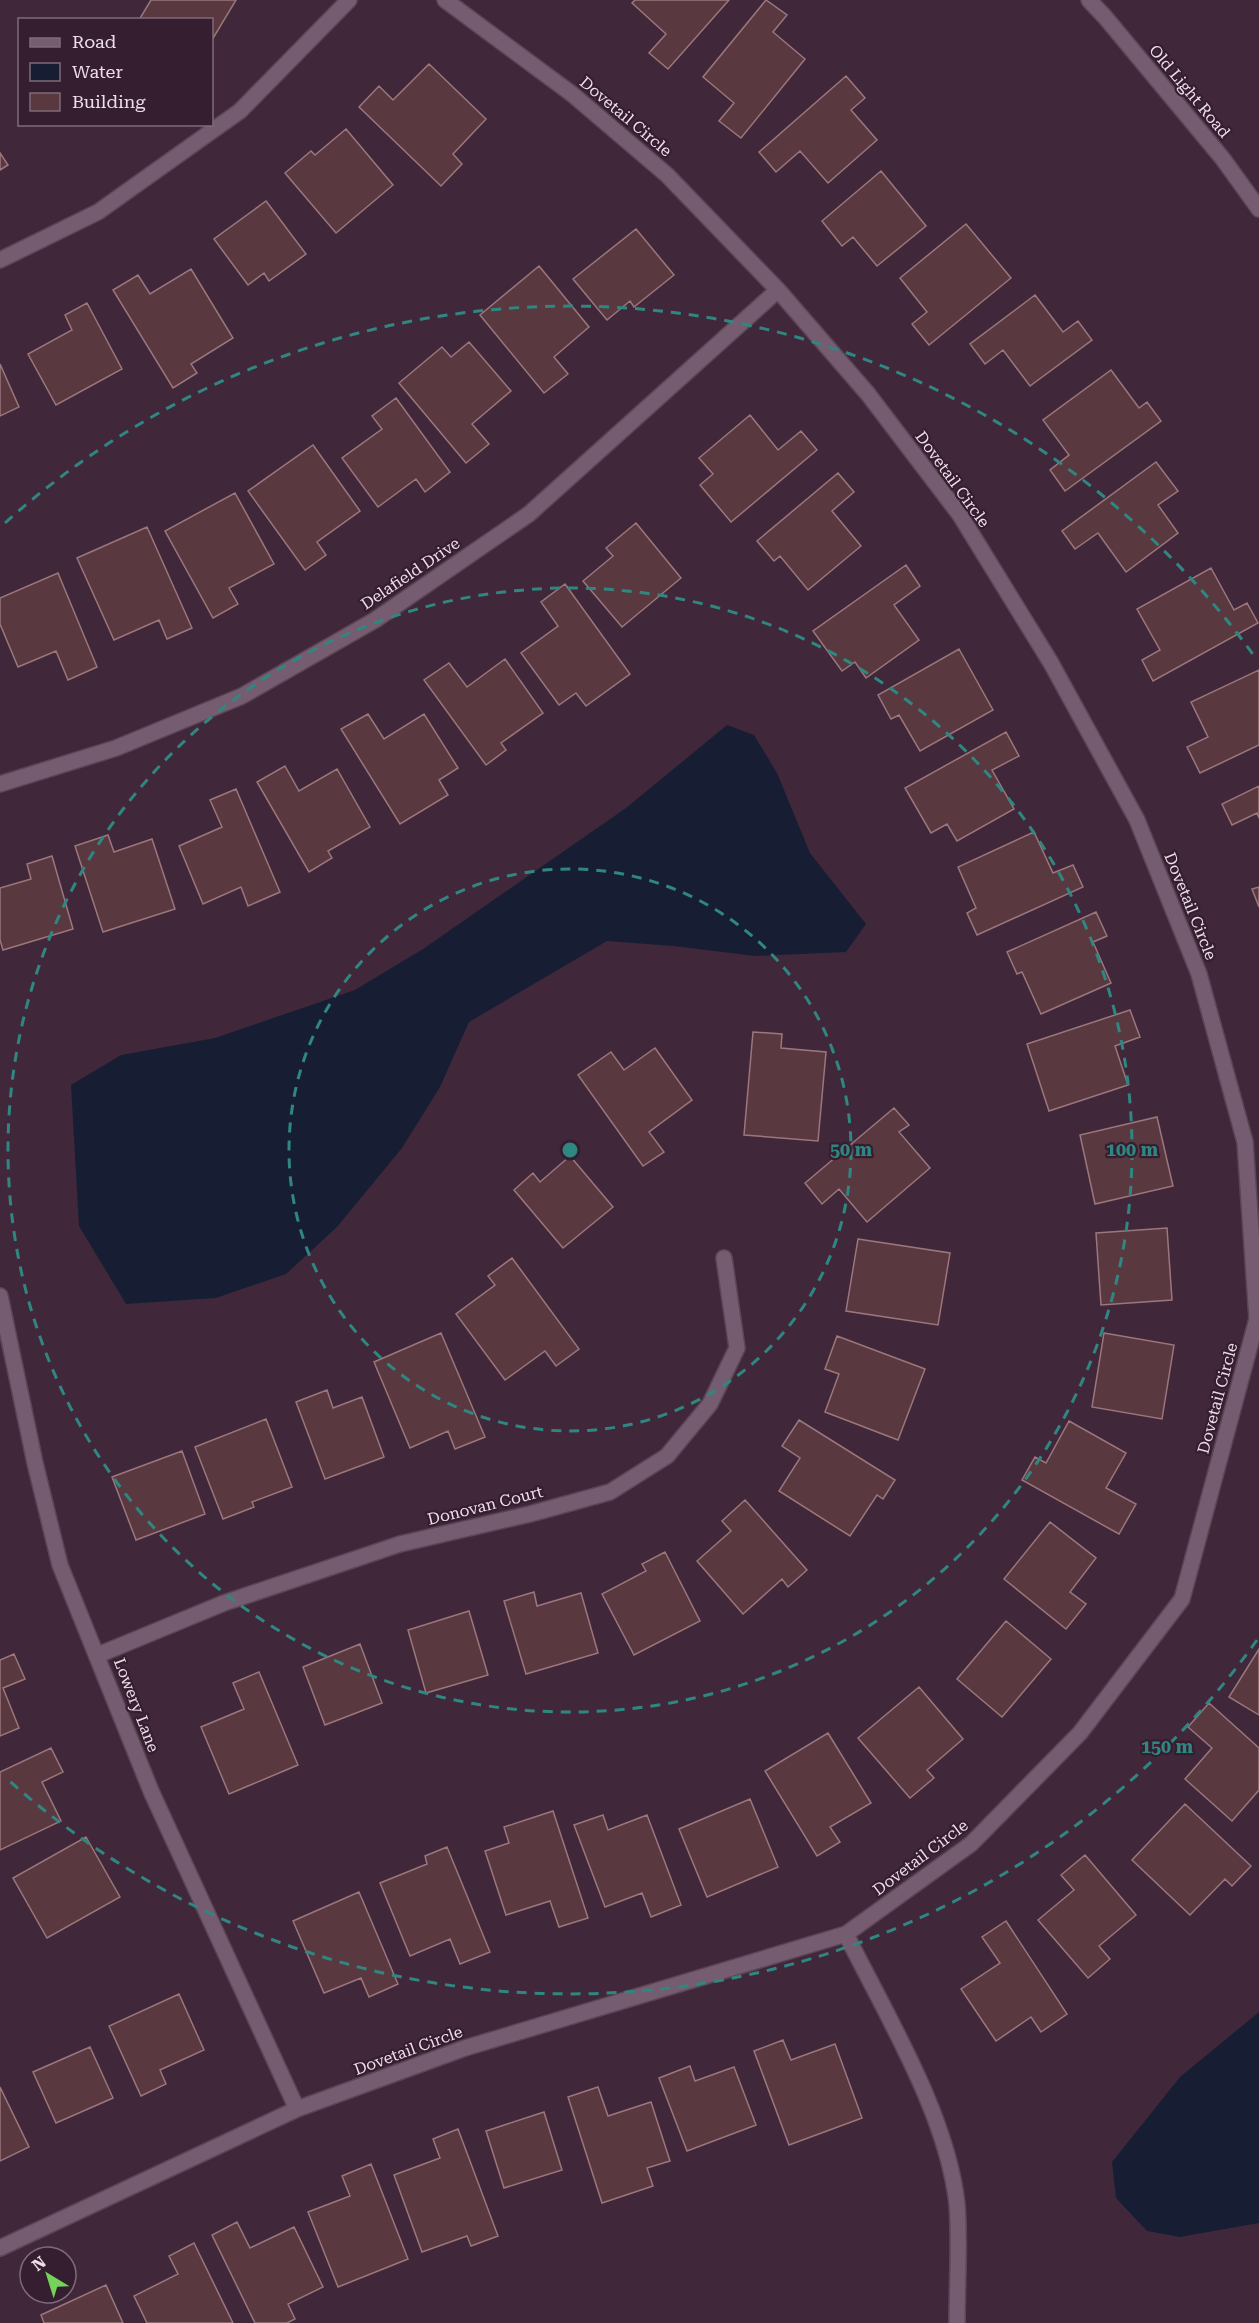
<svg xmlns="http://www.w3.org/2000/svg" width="1259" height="2323" font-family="'Roboto Serif',serif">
<rect width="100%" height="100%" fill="#40283a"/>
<path fill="#171e34" d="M727,725L754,735L777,773L810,853L866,924L846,952L755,956L673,946L607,941L469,1022L440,1087L402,1148L337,1227L286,1274L216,1298L126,1304L79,1226L71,1085L121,1055L215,1038L355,990L423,949L626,808Z
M1259,2012V2223L1180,2237L1147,2231L1116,2198L1112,2162L1180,2077Z"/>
<path fill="#59393f" stroke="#9b777d" stroke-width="1.5" d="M151,0H236L212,40V20H139Z
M635,0H729L668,69L649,53L666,34L632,3Z
M766,0L787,15L773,32L805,59L741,138L719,121L734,103L703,77Z
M429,64L486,119L453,154L462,164L441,186L359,107L379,86L393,100Z
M846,76L865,98L851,110L877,140L828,183L800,151L776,172L759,152Z
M346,129L393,185L336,233L285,173L311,151L315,155Z
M0,153L8,165L0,170Z
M881,171L926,226L877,266L853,237L842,246L822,221Z
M266,201L306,254L269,281L264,273L248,285L214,239Z
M966,224L1011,278L929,345L912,324L927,312L900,278Z
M636,229L674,275L634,307L630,301L607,320L573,279Z
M539,266L589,327L554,357L568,374L544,393L480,315Z
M191,269L233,338L191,364L197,373L173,388L113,290L138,275L150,294Z
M1035,295L1063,332L1078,321L1092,340L1030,386L1003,350L985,364L970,344Z
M87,303L122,369L56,405L28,354L72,330L65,315Z
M469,342L511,391L472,424L489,444L466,463L399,383L442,347L451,357Z
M0,364L19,407L0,416Z
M1111,370L1139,408L1147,402L1161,421L1065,491L1050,470L1069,455L1043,420Z
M396,398L450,472L425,492L416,479L378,507L342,458L382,429L372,416Z
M750,415L778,450L801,431L817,450L731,522L700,485L713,474L699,458Z
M313,445L360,511L317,542L326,555L305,570L248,491Z
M1156,462L1178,491L1158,505L1178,533L1126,572L1098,533L1075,549L1062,531Z
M838,473L854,492L832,511L861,546L808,590L780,556L774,561L757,541Z
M235,493L274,564L229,588L238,604L213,618L165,531Z
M636,523L681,578L622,627L583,581L613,556L606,548Z
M147,527L192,628L167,639L159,620L114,640L77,558Z
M906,565L920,586L894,605L919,640L866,678L855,662L842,671L813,631Z
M1211,568L1234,610L1247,603L1258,623L1153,681L1142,660L1160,650L1137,609Z
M58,573L97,667L68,680L56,651L18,667L0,624V598Z
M565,584L630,674L586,706L576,693L559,705L521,653L558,626L541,602Z
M959,649L993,710L920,751L899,715L891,719L878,695Z
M505,659L543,713L501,743L506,750L486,765L424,680L449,663L467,687Z
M1259,670V745L1200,773L1187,747L1208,737L1191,702Z
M368,714L384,739L424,714L458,768L439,780L448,795L400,824L341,729Z
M1006,732L1019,756L992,770L1014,809L957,841L947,824L931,833L905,788Z
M285,766L299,791L337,769L370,827L328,851L332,858L309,872L257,782Z
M1259,786V818L1257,813L1232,825L1222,804Z
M236,789L280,892L248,906L241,887L203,904L179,846L222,827L210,800Z
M1034,832L1053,873L1073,865L1083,887L977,935L967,913L976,908L958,867Z
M108,835L114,852L152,839L175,909L103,932L75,846Z
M52,856L73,929L3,950L0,940V888L31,879L27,864Z
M1259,887V907L1252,889Z
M1096,912L1107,936L1093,942L1111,983L1041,1014L1022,972L1017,974L1007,952Z
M1130,1010L1140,1037L1115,1046L1128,1085L1049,1111L1027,1044Z
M753,1032L782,1034L781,1048L826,1052L818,1141L744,1135Z
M655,1048L692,1100L649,1132L664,1152L643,1166L578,1075L611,1052L624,1070Z
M894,1108L909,1125L899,1132L930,1168L867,1222L839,1189L822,1204L805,1183Z
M1157,1117L1173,1186L1095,1204L1080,1135Z
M570,1156L613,1207L563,1248L514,1190L533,1173L540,1182Z
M1167,1228L1172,1300L1101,1305L1096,1233Z
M858,1239L950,1253L938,1325L846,1311Z
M512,1258L579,1349L556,1366L545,1351L505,1380L456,1314L495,1285L488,1276Z
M441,1333L485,1437L455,1449L448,1431L410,1448L374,1362Z
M1104,1333L1174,1345L1162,1419L1092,1407Z
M837,1336L925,1369L898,1440L825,1412L839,1374L825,1369Z
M327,1390L333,1408L362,1397L384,1457L325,1479L296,1402Z
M266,1419L292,1487L252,1502L254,1507L223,1519L195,1447Z
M799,1420L895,1480L883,1499L877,1495L850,1536L779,1491L800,1458L782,1446Z
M1069,1421L1126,1453L1106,1488L1136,1504L1119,1534L1022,1480L1035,1457L1046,1463Z
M182,1451L205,1514L136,1540L112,1477Z
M745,1500L807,1570L788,1587L782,1579L743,1614L697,1561L731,1531L722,1521Z
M1050,1522L1096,1558L1070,1592L1086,1604L1066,1629L1004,1579Z
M665,1552L700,1621L634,1655L602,1594L646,1571L642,1564Z
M534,1592L537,1606L581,1593L598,1653L526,1674L504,1601Z
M469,1611L488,1675L426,1693L408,1630Z
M1006,1621L1051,1659L1002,1717L957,1679Z
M360,1644L382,1703L325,1725L303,1667Z
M1259,1649V1715L1229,1697Z
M14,1654L25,1679L3,1688L19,1728L0,1736V1660Z
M259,1672L298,1765L229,1794L201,1727L244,1709L233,1683Z
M919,1687L963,1739L927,1770L934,1778L910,1798L858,1738Z
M1209,1703L1259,1748V1790L1232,1821L1185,1779L1212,1748L1188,1727Z
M828,1733L871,1803L830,1827L840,1842L817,1856L765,1771Z
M51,1748L63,1772L42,1782L61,1821L0,1850V1772Z
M750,1799L778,1867L707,1897L679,1829Z
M1185,1804L1251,1866L1232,1886L1225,1879L1190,1915L1132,1860Z
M553,1811L588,1918L559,1927L550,1901L506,1915L485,1851L509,1843L504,1827Z
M603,1815L608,1830L647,1815L681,1905L651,1917L642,1893L605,1907L574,1825Z
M86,1837L120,1897L47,1938L13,1878Z
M447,1847L490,1952L460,1964L450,1939L410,1956L380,1883L427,1864L425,1856Z
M1085,1855L1136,1915L1099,1946L1110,1959L1088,1978L1038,1920L1074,1890L1061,1875Z
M359,1892L398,1984L369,1997L361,1978L324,1993L293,1921Z
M1006,1921L1067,2014L1041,2032L1031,2017L996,2041L961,1989L1000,1963L982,1937Z
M179,1994L204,2050L160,2070L166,2084L141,2096L109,2026Z
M783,2040L791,2060L835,2044L862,2118L789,2145L754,2051Z
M90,2047L113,2098L56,2123L33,2072Z
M690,2066L695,2081L734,2067L756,2125L687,2151L659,2078Z
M0,2087L29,2147L0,2161Z
M598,2087L608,2116L651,2102L670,2161L647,2168L653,2186L602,2203L568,2097Z
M544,2112L562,2170L504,2188L486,2131Z
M458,2129L498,2236L471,2246L467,2236L422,2252L394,2175L440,2158L433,2139Z
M371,2164L408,2259L338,2287L308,2212L350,2196L342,2176Z
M237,2222L250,2248L294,2227L323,2287L288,2304L295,2319L287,2323H255L212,2235Z
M194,2243L233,2323H147L134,2296L178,2274L169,2256Z
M106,2285L123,2323H44L41,2315Z"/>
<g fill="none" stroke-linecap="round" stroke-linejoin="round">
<defs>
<path id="street" d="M1089,0L1105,17L1223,159L1259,209
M0,260L98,212L240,111L349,0
M0,784L116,748L242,696L375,620L529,514L778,290
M0,1296L35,1463L60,1565L151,1791L297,2109
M98,1655L224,1603L400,1544L530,1514L610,1492L667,1456L710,1404L737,1348L724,1258
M846,1934C886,2015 947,2114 957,2204C960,2240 957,2285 957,2323
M0,2248L297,2109L465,2048L846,1934L971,1844L1080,1733L1182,1599L1257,1319L1245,1142L1199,974L1137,820L1051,663L960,515L868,394L778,290L667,175L572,94L445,0"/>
</defs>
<use href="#street" stroke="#5a4655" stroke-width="18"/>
<use href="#street" stroke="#765c70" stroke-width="15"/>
</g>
<g fill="none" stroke="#308681" stroke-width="3" stroke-dasharray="10 8">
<circle cx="570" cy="1150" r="281"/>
<circle cx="570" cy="1150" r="562"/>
<path d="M1257 1640A844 844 0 0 1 5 1777M5 523A844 844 0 0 1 1257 660"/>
</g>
<g text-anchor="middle" stroke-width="4.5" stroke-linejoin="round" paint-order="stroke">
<g font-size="16" fill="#eedeea" stroke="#351e30">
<text transform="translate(1190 91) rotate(50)" y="6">Old Light Road</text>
<text transform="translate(626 116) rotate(40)" y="6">Dovetail Circle</text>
<text transform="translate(953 479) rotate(54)" y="6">Dovetail Circle</text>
<text transform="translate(410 573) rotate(-34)" y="6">Delafield Drive</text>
<text transform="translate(1191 906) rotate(68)" y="6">Dovetail Circle</text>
<text transform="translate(1217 1398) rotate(-75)" y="6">Dovetail Circle</text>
<text transform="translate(485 1505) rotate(-14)" y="6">Donovan Court</text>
<text transform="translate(137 1705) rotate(69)" y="6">Lowery Lane</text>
<text transform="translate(920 1857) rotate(-37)" y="6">Dovetail Circle</text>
<text transform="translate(408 2050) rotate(-20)" y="6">Dovetail Circle</text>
</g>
</g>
<circle cx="570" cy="1150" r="9" fill="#308681" stroke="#351e30" stroke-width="3"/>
<g font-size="18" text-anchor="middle" font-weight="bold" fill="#308681" stroke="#351e30" stroke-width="4.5" stroke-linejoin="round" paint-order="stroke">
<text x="851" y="1156">50 m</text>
<text x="1132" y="1156">100 m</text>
<text x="1167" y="1753">150 m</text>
</g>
<rect x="18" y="18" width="195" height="108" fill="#351e30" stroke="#7f6b7a" stroke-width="1.5"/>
<rect x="30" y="38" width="30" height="9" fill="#765c70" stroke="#7f6b7a" stroke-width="1.5"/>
<text x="72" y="48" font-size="18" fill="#eedeea">Road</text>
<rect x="30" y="63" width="30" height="18" fill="#171e34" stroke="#7f6b7a" stroke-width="1.5"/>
<text x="72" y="78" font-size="18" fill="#eedeea">Water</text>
<rect x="30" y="93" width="30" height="18" fill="#59393f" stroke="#7f6b7a" stroke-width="1.5"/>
<text x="72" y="108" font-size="18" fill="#eedeea">Building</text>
<g transform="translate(48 2275) rotate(322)"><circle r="28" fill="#351e30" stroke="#7f6b7a" stroke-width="1.5"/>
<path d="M0-4.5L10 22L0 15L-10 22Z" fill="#75d25b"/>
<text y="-9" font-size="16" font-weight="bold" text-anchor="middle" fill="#eedeea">N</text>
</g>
</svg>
